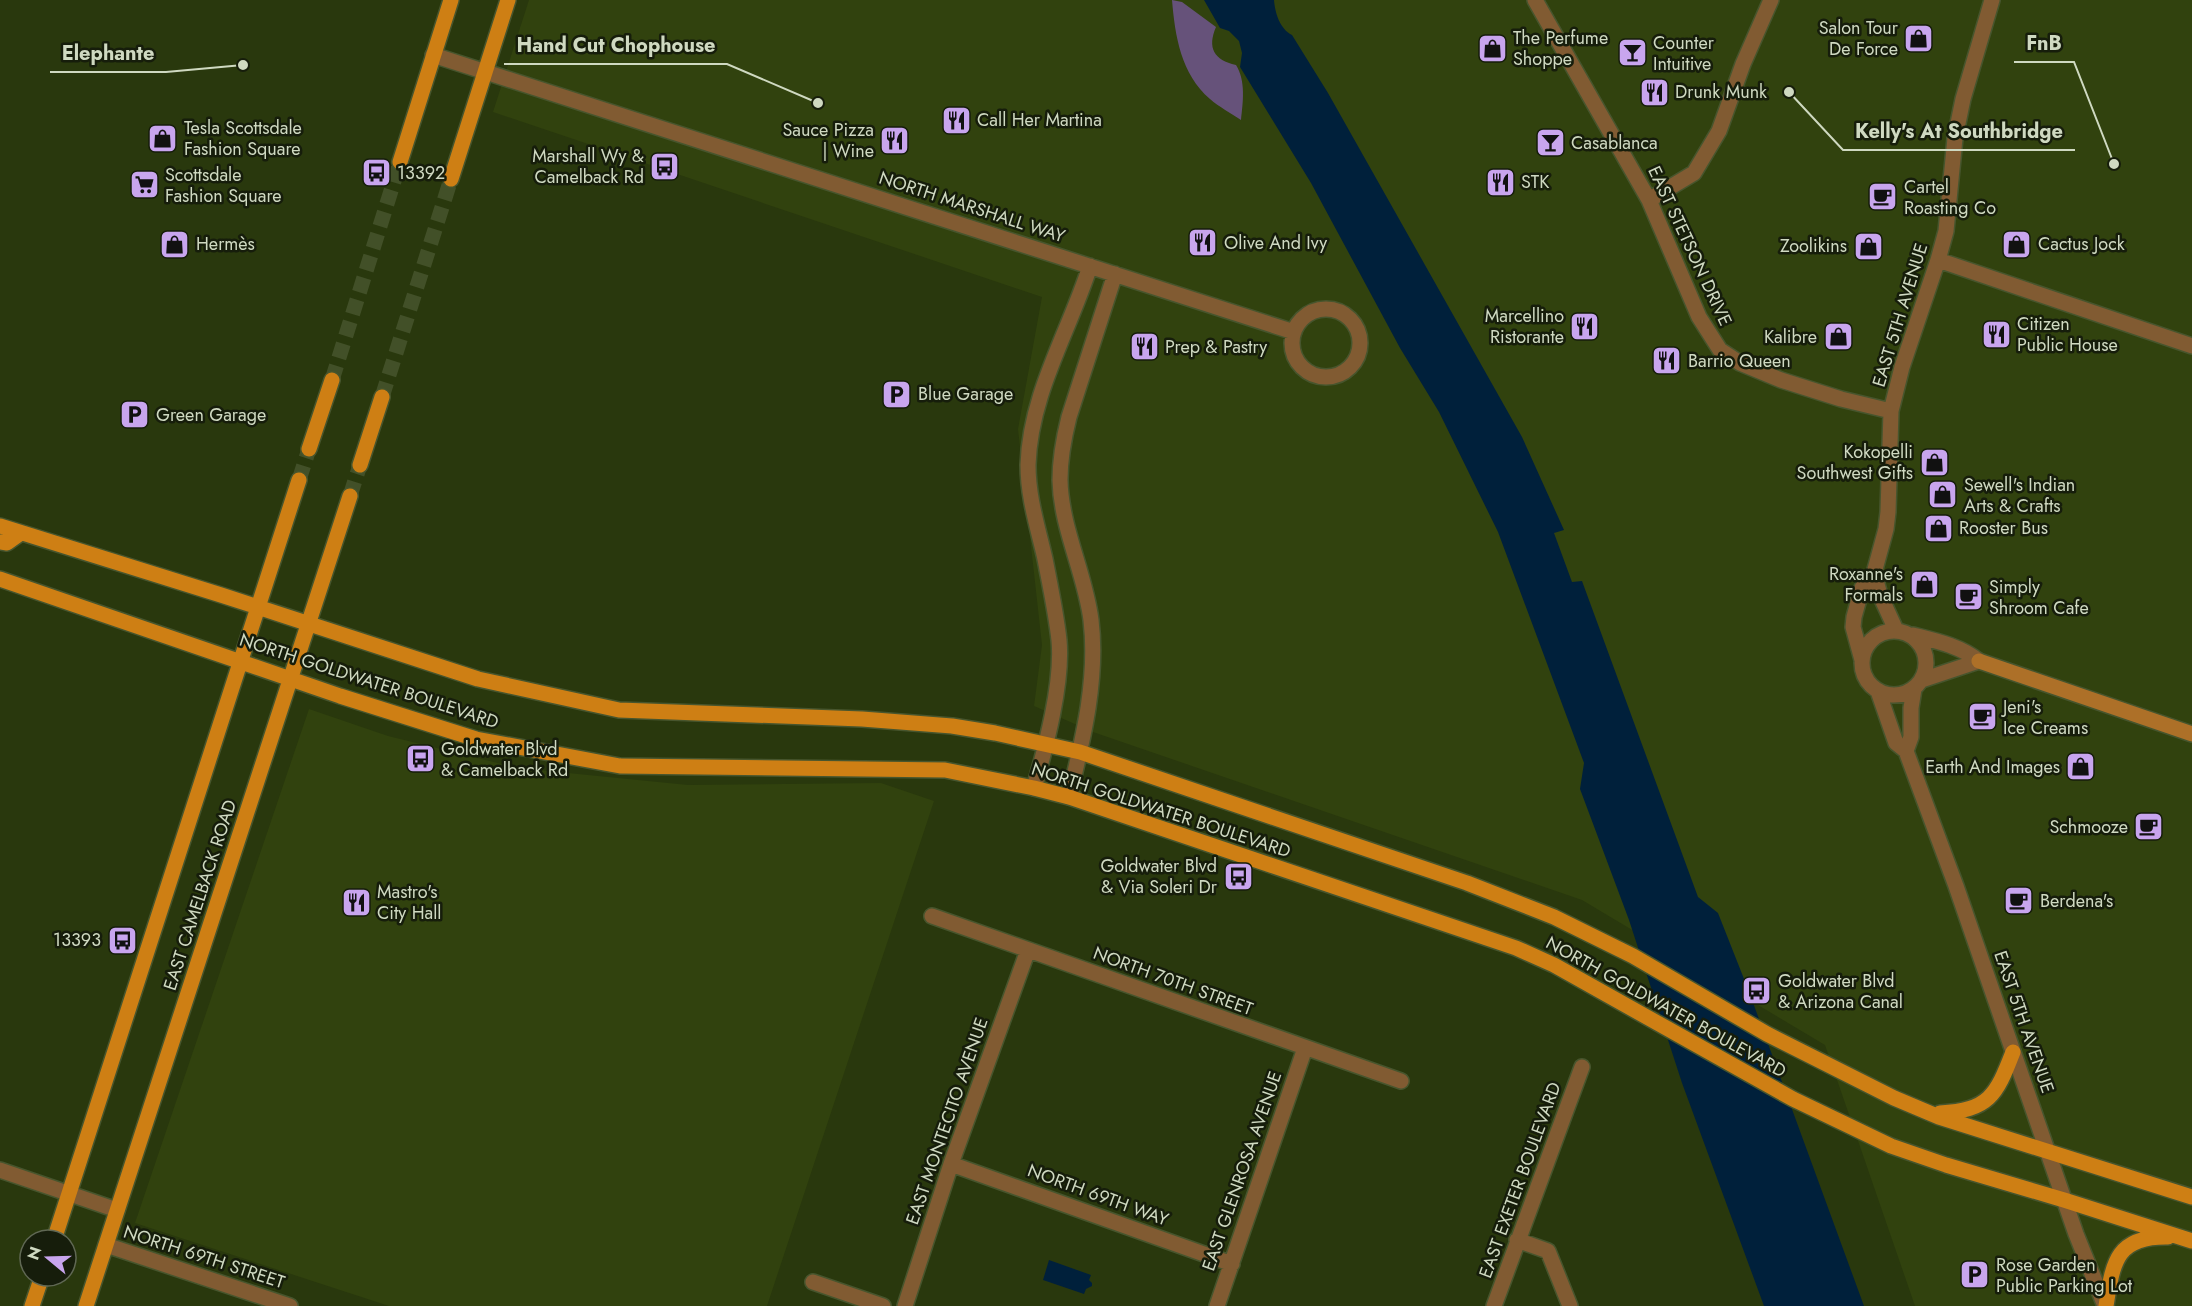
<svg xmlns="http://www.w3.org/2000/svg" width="2192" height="1306" font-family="Jost,sans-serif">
<rect width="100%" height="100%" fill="#29380d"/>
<path fill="#31420e" d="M529,0H2192V1306H1915L1825,1045L1582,900L1093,732L1034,706L1042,645L1018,429L1042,297L493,112Z
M309,709L388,736L518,768L688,785L881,783L934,801L767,1306H389L135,1223Z"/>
<path fill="#66527a" d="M1172,0L1182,2L1216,27C1207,48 1214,60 1236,65C1246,81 1243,102 1241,120C1231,113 1219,107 1210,99C1181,74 1175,36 1172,0Z"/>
<path fill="#00203b" d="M1204,0H1274C1275,13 1280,29 1292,35L1328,93L1522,437L1564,530L1554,533L1572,582L1582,581L1698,897L1718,913L1748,989L1864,1306H1764L1682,1083L1629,920L1580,789L1584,763L1498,532L1439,412L1400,348L1311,183L1240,67L1242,53L1239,41L1229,31L1220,28Z
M1049,1260L1091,1275L1089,1280L1092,1283V1286L1086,1289L1084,1294L1043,1280Z"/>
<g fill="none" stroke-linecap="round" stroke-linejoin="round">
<path stroke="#425028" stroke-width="15" stroke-dasharray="15 8" stroke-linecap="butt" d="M332,380L400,162
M382,397L451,179
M299,480L309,449
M350,496L360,465"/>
<defs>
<path id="street" d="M1535,0L1649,200L1699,317L1720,350L1740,363L1781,380L1841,399L1891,411
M433,55L1294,332
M1649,200L1694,173L1719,131L1743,64L1771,0
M1938,260L2192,346
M1292 343a34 34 0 1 1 68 0a34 34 0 1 1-68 0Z
M1874,573L1880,595L1896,630
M1862 663a32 32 0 1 1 64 0a32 32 0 1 1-64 0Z
M1913,635C1937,641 1960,646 1979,661
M1862,660L1853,627L1854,617L1862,588L1874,573L1886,529L1888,512L1891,411L1902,367L1938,260L1946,231L1955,138L1963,99L1992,0
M1922,680L1979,661
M1878,691L1896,743L1906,751L1956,886L2076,1234L2105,1306
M1906,751L1911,737V708L1914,689
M1034,788C1046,746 1063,683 1059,640C1056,613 1050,585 1045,559C1038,528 1028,498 1028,465C1030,394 1069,332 1090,266
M1069,797C1083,739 1098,679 1091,620C1085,573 1061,528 1060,480C1060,459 1064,437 1069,417L1115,274
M932,916L1401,1081
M951,1164L1232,1264
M0,1170L117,1210
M1517,1240L1548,1251L1570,1306
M106,1245L290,1306
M813,1282L883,1306
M905,1306L951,1164L1028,950
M1217,1306L1305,1048
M1494,1306L1582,1067"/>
<path id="secondary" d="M1979,661L2192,734"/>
<path id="primary" d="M400,162L451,0
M451,179L508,0
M309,449L332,380
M360,465L382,397
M0,526L221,595L478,679L619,710L862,719L952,726L995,733L1080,752L1467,883L1554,917L1633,956L1767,1034L1894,1098L1939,1117L2192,1197
M0,542L7,543L21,533
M0,579L340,696L476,739L620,766L945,770L1034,788L1069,797L1516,948L1554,965L1793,1099L1891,1146L1946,1165L2064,1200L2192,1241
M1940,1113C1989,1110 1996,1096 2013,1052
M54,1240L299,480
M32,1306L42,1276
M86,1306L350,496
M2106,1306C2113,1262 2116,1236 2168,1237"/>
</defs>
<use href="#street" stroke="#47552d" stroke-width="18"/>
<use href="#secondary" stroke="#47552d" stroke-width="18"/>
<use href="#primary" stroke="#47552d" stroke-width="18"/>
<use href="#street" stroke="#815b32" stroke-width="15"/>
<use href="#secondary" stroke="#ad7028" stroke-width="15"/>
<use href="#primary" stroke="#ce7f14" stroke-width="15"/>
</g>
<defs>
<symbol id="shop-square" viewBox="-11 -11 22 22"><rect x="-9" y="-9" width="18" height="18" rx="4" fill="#c8a5ee" stroke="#161d0b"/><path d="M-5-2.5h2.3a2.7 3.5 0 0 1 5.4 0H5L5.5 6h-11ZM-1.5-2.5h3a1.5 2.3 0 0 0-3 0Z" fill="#111"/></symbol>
<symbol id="bar-square" viewBox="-11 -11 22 22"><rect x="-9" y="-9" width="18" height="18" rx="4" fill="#c8a5ee" stroke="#161d0b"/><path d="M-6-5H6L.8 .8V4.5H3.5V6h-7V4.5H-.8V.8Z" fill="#111"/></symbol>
<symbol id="restaurant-square" viewBox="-11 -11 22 22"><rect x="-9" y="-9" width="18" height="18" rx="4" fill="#c8a5ee" stroke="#161d0b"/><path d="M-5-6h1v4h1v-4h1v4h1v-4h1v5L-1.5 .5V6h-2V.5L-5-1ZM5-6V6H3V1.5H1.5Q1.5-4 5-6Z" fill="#111"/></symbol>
<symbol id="bus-square" viewBox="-11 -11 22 22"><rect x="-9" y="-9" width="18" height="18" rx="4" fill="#c8a5ee" stroke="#161d0b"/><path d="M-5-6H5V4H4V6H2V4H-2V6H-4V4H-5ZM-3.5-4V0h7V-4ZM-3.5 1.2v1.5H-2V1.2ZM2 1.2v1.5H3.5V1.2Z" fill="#111"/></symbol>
<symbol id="supermarket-square" viewBox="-11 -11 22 22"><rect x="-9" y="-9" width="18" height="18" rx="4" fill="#c8a5ee" stroke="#161d0b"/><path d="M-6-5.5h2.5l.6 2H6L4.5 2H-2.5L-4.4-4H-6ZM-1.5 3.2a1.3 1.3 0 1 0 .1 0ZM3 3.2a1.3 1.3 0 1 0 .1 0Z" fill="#111"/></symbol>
<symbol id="cafe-square" viewBox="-11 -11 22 22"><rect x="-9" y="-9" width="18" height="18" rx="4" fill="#c8a5ee" stroke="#161d0b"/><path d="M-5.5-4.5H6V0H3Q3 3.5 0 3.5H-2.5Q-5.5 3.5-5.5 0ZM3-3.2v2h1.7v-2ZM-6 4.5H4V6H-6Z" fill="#111"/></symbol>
<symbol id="parking-square" viewBox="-11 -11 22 22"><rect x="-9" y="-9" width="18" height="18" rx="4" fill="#c8a5ee" stroke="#161d0b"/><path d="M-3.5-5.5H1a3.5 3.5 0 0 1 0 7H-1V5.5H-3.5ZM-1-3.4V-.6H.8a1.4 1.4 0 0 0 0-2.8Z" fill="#111"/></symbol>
</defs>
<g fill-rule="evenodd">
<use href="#shop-square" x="1902" y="22" width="33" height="33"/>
<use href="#shop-square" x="1476" y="32" width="33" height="33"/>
<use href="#bar-square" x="1616" y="36" width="33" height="33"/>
<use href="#restaurant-square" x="1638" y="76" width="33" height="33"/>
<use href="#restaurant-square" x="940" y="104" width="33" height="33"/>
<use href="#shop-square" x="146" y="122" width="33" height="33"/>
<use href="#restaurant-square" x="878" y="124" width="33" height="33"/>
<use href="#bar-square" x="1534" y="126" width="33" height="33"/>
<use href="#bus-square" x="648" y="150" width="33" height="33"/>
<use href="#bus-square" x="360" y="156" width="33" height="33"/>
<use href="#restaurant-square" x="1484" y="166" width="33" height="33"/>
<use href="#supermarket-square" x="128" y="168" width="33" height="33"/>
<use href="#cafe-square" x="1866" y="180" width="33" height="33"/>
<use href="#restaurant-square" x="1186" y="226" width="33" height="33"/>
<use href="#shop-square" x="158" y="228" width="33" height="33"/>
<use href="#shop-square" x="2000" y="228" width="33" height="33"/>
<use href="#shop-square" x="1852" y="230" width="33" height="33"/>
<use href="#restaurant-square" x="1568" y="310" width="33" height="33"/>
<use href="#restaurant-square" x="1980" y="318" width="33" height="33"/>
<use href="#shop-square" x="1822" y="320" width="33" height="33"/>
<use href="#restaurant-square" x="1128" y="330" width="33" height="33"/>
<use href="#restaurant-square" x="1650" y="344" width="33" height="33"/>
<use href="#parking-square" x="880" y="378" width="33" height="33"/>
<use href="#parking-square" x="118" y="398" width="33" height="33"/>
<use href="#shop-square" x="1918" y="446" width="33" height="33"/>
<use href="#shop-square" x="1926" y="478" width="33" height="33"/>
<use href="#shop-square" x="1922" y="512" width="33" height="33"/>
<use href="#shop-square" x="1908" y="568" width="33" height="33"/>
<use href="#cafe-square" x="1952" y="580" width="33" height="33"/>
<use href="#cafe-square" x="1966" y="700" width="33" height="33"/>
<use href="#bus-square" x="404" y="742" width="33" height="33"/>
<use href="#shop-square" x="2064" y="750" width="33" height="33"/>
<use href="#cafe-square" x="2132" y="810" width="33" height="33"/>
<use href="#bus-square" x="1222" y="860" width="33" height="33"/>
<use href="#cafe-square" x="2002" y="884" width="33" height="33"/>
<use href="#restaurant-square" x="340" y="886" width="33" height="33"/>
<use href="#bus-square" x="106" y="924" width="33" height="33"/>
<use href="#bus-square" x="1740" y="974" width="33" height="33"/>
<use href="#parking-square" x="1958" y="1258" width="33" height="33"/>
</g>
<g text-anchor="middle" stroke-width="5" stroke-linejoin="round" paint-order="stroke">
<g font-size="18" fill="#cfd9c1" stroke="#161d0b" text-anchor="start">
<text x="1898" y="34" text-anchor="end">Salon Tour<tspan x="1898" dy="21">De Force</tspan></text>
<text x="1513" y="44">The Perfume<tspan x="1513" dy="21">Shoppe</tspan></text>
<text x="1653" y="49">Counter<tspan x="1653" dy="21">Intuitive</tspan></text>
<text x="1675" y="98">Drunk Munk</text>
<text x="977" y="126">Call Her Martina</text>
<text x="184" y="134">Tesla Scottsdale<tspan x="184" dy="21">Fashion Square</tspan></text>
<text x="874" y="136" text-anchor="end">Sauce Pizza<tspan x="874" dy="21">| Wine</tspan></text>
<text x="1571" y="149">Casablanca</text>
<text x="644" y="162" text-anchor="end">Marshall Wy &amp;<tspan x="644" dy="21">Camelback Rd</tspan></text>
<text x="397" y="179">13392</text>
<text x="165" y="181">Scottsdale<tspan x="165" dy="21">Fashion Square</tspan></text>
<text x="1521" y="188">STK</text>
<text x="1904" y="193">Cartel<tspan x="1904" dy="21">Roasting Co</tspan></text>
<text x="1224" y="249">Olive And Ivy</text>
<text x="196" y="250">Hermès</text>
<text x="2038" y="250">Cactus Jock</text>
<text x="1847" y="252" text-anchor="end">Zoolikins</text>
<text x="1564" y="322" text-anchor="end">Marcellino<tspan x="1564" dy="21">Ristorante</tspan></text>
<text x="2017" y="330">Citizen<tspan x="2017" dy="21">Public House</tspan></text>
<text x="1817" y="343" text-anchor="end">Kalibre</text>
<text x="1165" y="353">Prep &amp; Pastry</text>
<text x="1688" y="367">Barrio Queen</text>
<text x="918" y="400">Blue Garage</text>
<text x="156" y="421">Green Garage</text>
<text x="1913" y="458" text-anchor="end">Kokopelli<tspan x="1913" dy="21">Southwest Gifts</tspan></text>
<text x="1964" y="491">Sewell's Indian<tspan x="1964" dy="21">Arts &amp; Crafts</tspan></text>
<text x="1959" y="534">Rooster Bus</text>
<text x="1903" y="580" text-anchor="end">Roxanne's<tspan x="1903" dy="21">Formals</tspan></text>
<text x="1989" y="593">Simply<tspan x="1989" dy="21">Shroom Cafe</tspan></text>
<text x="2003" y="713">Jeni's<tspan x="2003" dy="21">Ice Creams</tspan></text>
<text x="441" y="755">Goldwater Blvd<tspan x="441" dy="21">&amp; Camelback Rd</tspan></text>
<text x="2060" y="773" text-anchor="end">Earth And Images</text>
<text x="2128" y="833" text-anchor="end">Schmooze</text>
<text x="1217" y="872" text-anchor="end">Goldwater Blvd<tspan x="1217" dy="21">&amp; Via Soleri Dr</tspan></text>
<text x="377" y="898">Mastro's<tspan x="377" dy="21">City Hall</tspan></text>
<text x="2040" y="907">Berdena's</text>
<text x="101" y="946" text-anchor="end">13393</text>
<text x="1778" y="987">Goldwater Blvd<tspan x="1778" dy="21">&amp; Arizona Canal</tspan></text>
<text x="1996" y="1271">Rose Garden<tspan x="1996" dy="21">Public Parking Lot</tspan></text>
</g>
<g font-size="18" fill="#cfd9c1" stroke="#161d0b">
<text transform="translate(972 207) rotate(18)" y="6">NORTH MARSHALL WAY</text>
<text transform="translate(1690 246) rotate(65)" y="6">EAST STETSON DRIVE</text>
<text transform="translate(1900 315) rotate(-73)" y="6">EAST 5TH AVENUE</text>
<text transform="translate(369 681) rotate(18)" y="6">NORTH GOLDWATER BOULEVARD</text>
<text transform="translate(1161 810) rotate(18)" y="6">NORTH GOLDWATER BOULEVARD</text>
<text transform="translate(200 895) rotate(-72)" y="6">EAST CAMELBACK ROAD</text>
<text transform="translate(1173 981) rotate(20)" y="6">NORTH 70TH STREET</text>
<text transform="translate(1666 1007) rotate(29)" y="6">NORTH GOLDWATER BOULEVARD</text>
<text transform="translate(2024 1022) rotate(71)" y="6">EAST 5TH AVENUE</text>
<text transform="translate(947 1121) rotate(-71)" y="6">EAST MONTECITO AVENUE</text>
<text transform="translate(1242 1171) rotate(-71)" y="6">EAST GLENROSA AVENUE</text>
<text transform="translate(1520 1180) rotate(-70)" y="6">EAST EXETER BOULEVARD</text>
<text transform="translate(1098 1195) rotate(20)" y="6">NORTH 69TH WAY</text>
<text transform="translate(204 1257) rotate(18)" y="6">NORTH 69TH STREET</text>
</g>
</g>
<path fill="none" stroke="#cfd9c1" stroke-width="2" d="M2114 164L2074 62H2014M818 103L727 64H504M243 65L166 72H50M1789 92L1843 150H2075"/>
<g fill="#cfd9c1" stroke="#161d0b" stroke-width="2">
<circle cx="2114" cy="164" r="6"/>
<circle cx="818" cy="103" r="6"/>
<circle cx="243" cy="65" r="6"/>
<circle cx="1789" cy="92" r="6"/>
</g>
<g font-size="20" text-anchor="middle" font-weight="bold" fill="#cfd9c1" stroke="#161d0b" stroke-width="5" stroke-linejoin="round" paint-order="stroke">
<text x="2044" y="50">FnB</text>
<text x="616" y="52">Hand Cut Chophouse</text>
<text x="108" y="60">Elephante</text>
<text x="1959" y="138">Kelly's At Southbridge</text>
</g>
<g transform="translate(48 1258) rotate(289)"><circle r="28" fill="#161d0b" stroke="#606854" stroke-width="1.5"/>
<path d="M0-4.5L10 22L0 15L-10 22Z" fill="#c8a5ee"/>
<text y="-9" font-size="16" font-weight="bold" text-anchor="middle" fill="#cfd9c1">N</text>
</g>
</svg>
